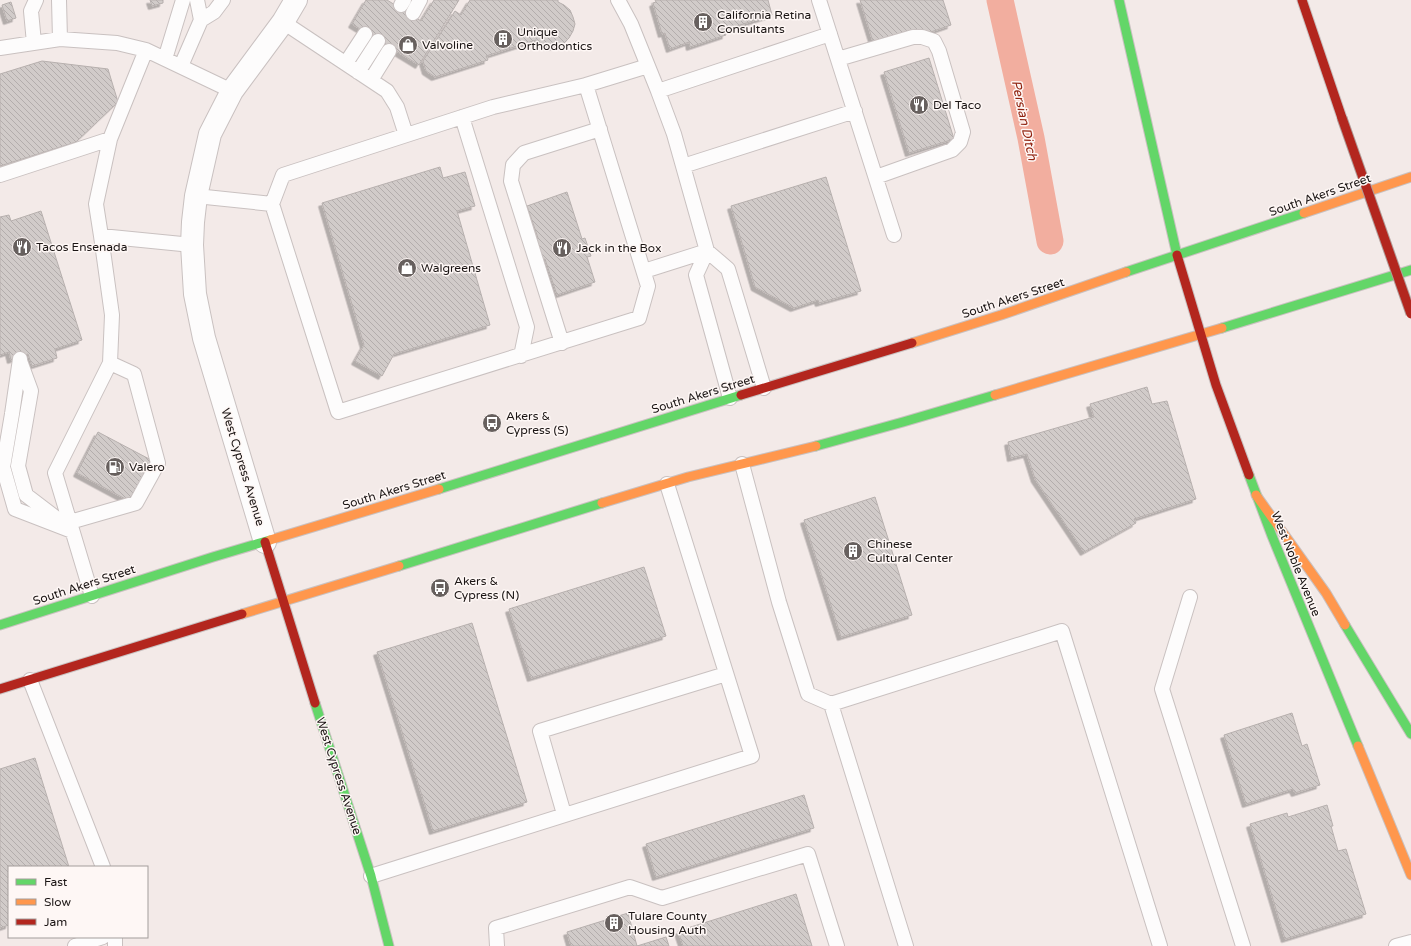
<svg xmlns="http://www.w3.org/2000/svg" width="1411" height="946" font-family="'Varela Round',sans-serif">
<defs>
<pattern id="building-back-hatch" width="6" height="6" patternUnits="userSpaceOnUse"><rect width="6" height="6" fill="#d1cbc9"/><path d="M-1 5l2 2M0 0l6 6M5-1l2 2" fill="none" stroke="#b3adac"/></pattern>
<filter id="shadow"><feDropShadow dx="-3.5" dy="3.5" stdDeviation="0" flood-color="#0004"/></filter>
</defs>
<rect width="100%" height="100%" fill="#f3eae8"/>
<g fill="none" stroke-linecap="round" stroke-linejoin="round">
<path stroke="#f2ae9f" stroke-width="27" d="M1000,0L1031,138L1050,241"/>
</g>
<path fill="url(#building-back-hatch)" stroke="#b7b0ae" filter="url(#shadow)" d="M150,0H163V3L152,6Z
M366,0H387L421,21L434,0H459L419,65L352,24Z
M470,0H558V2L564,5L570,10L573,17L575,24L573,31L569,38L564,43L557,46L550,47L543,44L536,40L486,56L488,60L435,77L426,71L423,61L455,11L461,15Z
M655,0H768L772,15L724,30L726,35L690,47L689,42L670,49L665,33L662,34L653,3L656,2Z
M860,0H943L951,25L925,34L923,29L874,45Z
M11,2L16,18L7,21L2,5Z
M929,58L954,139L909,153L884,72Z
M42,61L108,69L118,102L76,142L0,166V74Z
M440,167L443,178L465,172L475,206L457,211L490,325L394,354L382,376L355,361L364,345L322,203Z
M826,177L861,291L819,303L818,300L794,308L755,287L731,206Z
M567,192L582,239L585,238L591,256L587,257L595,282L557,295L545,259L540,261L534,240L538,238L527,206Z
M41,211L82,340L55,349L57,358L32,366L28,354L11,360L9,352L0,355V217L9,215L11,221Z
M1147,387L1152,404L1167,401L1196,499L1134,519L1136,523L1084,552L1035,479L1027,454L1011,458L1008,442L1094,417L1090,404Z
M98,432L153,461L131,502L77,473Z
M875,497L912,615L841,637L804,520Z
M644,567L666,636L531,678L509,609Z
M472,623L527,802L433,831L377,652Z
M1292,713L1302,746L1307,744L1320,785L1295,793L1293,789L1246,804L1224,735Z
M35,758L69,867H9V925L0,928V769Z
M804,795L814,828L656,877L646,844Z
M1327,805L1333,826H1331L1338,851L1346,849L1366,914L1285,939L1250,824L1287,813L1288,817Z
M796,894L812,946H683L678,931Z
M628,913L637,946L666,937L669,946H571L567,932Z"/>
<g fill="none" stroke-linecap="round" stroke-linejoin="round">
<defs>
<path id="lane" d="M59,0L60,39
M618,0L631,24L658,91L674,134L707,251L728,269L764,388
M819,0L894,235
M401,5L404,0
M413,13L420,0
M201,20L214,12L223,0
M283,22L387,91L397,107L406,135
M34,43L31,11L36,0
M0,48L60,39L117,43L146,50L232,91
M165,59L183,0
M838,59L913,37H922L934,41L939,51L963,132L960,142L952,150L876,177
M346,63L365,34
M181,66L201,20L197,0
M358,72L378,41
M371,80L389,51
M658,91L830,34
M462,117L527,327L521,356
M110,139L146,50
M683,166L855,111
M0,175L110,139L96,204L101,236
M196,196L272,204L283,175L493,107L586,85
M272,204L338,412L639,318L648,286L586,85L648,66
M707,251L696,275L730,398
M644,271L707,251
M562,343L511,181L513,165L524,153L600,129
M20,359L12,414L3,467L15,509L72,531
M20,361L31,391L18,466L26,495L60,521
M742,464L779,602L808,694L831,704L906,946
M70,522L136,503L158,463L134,374L110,363
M92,596L55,473L110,363L112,315L101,236L192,245
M1190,597L1162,689L1243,946
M30,680L103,867
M831,704L1062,631L1160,946
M564,814L540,731L726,674
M371,876L752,756L667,484
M75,946L103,937
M115,946V937
M497,946L496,928L630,887L662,898L808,854L837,946
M1396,946L1411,942"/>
<path id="street" d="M265,542L204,338L195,294L192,245L193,222L196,196L210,134L232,91L283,22L296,0"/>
<path id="fast" d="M1119,0L1177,255
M1126,272L1304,213
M1222,328L1411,270
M816,446L903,422L995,395
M1249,475L1272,536L1358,746
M439,489L741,395
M399,566L602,503
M0,625L213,557L270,540
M1345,625L1411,734
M315,703L371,876L389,946"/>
<path id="slow" d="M1304,213L1411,177
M912,343L1001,315L1126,272
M995,395L1222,328
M1256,495L1326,593L1345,625
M602,503L688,477L816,446
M270,540L439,489
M242,614L399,566
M1358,746L1411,875"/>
<path id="jam" d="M1302,0L1342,118
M1177,255L1216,385L1249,475
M741,395L912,343
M265,542L315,703
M0,689L242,614"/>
</defs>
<use href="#lane" stroke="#c9c1c0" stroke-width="16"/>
<use href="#street" stroke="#c9c1c0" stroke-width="24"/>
<use href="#fast" stroke="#c9c1c0" stroke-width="11"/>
<use href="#slow" stroke="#c9c1c0" stroke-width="11"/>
<use href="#jam" stroke="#c9c1c0" stroke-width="11"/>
<use href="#lane" stroke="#fdfcfc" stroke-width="14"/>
<use href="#street" stroke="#fdfcfc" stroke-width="22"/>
<use href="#fast" stroke="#63d668" stroke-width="9"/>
<use href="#slow" stroke="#ff974d" stroke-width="9"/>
<use href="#jam" stroke="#b3261e" stroke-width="9"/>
<defs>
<path id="jam-bridge" d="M1342,118L1411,314"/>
</defs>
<use href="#jam-bridge" stroke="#b19c98" stroke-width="11" stroke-linecap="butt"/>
<use href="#jam-bridge" stroke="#b3261e" stroke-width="9"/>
</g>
<defs>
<symbol id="building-disc" viewBox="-11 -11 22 22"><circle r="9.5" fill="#67605e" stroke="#fef7f5"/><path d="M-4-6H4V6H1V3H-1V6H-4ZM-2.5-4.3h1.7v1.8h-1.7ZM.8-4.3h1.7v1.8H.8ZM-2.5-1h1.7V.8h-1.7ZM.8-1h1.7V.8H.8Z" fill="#fff"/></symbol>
<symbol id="shop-disc" viewBox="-11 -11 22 22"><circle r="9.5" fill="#67605e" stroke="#fef7f5"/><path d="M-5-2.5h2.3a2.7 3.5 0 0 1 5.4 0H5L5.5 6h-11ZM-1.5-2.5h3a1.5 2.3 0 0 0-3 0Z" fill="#fff"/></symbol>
<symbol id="restaurant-disc" viewBox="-11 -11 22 22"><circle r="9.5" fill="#67605e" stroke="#fef7f5"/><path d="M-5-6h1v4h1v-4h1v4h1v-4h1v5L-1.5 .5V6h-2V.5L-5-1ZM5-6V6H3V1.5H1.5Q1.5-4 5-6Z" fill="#fff"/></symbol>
<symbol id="bus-disc" viewBox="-11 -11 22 22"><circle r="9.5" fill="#67605e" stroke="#fef7f5"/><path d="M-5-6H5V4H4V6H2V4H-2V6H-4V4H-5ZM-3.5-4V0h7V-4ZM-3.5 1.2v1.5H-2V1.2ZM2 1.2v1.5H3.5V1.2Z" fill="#fff"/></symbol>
<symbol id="fuel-disc" viewBox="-11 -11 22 22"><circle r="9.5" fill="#67605e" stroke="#fef7f5"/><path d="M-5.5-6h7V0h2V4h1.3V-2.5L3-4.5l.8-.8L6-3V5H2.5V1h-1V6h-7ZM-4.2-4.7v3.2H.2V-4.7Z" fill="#fff"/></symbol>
</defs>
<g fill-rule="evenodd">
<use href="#building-disc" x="692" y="11" width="22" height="22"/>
<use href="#building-disc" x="492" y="28" width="22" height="22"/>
<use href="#shop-disc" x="397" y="34" width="22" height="22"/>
<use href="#restaurant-disc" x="908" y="94" width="22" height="22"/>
<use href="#restaurant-disc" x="11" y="236" width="22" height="22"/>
<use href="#restaurant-disc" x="551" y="237" width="22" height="22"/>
<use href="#shop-disc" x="396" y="257" width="22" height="22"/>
<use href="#bus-disc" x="481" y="412" width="22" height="22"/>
<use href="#fuel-disc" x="104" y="456" width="22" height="22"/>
<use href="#building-disc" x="842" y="540" width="22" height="22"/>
<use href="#bus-disc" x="429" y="577" width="22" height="22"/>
<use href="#building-disc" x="603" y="912" width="22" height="22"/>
</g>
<g text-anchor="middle" stroke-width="3" stroke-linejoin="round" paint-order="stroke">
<g font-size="12" fill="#1b1514" stroke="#fef7f5" text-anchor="start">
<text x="717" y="19">California Retina<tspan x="717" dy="14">Consultants</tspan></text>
<text x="517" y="36">Unique<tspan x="517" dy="14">Orthodontics</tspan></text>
<text x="422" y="49">Valvoline</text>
<text x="933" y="109">Del Taco</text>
<text x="36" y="251">Tacos Ensenada</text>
<text x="576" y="252">Jack in the Box</text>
<text x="421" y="272">Walgreens</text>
<text x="506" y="420">Akers &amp;<tspan x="506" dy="14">Cypress (S)</tspan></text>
<text x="129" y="471">Valero</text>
<text x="867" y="548">Chinese<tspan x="867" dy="14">Cultural Center</tspan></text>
<text x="454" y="585">Akers &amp;<tspan x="454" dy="14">Cypress (N)</tspan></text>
<text x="628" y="920">Tulare County<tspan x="628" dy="14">Housing Auth</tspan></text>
</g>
<g font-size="12" fill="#1b1514" stroke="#fef7f5">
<text transform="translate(1320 195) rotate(-19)" y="4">South Akers Street</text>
<text transform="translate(1013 298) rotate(-18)" y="4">South Akers Street</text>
<text transform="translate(703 394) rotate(-17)" y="4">South Akers Street</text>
<text transform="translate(243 467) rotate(73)" y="4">West Cypress Avenue</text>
<text transform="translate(394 490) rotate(-17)" y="4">South Akers Street</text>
<text transform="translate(1296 564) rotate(68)" y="4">West Noble Avenue</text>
<text transform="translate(84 585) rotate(-18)" y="4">South Akers Street</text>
<text transform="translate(339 776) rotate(72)" y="4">West Cypress Avenue</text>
</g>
<g font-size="13" font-style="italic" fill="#912411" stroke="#fef7f5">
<text transform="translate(1025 120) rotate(78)" y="5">Persian Ditch</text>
</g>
</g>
<rect x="8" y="866" width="140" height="72" fill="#fef7f5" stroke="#a39d9b"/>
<rect x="16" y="879" width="20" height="6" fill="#63d668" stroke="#a39d9b"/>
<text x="44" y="886" font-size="12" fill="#1b1514">Fast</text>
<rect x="16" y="899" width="20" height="6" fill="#ff974d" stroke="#a39d9b"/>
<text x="44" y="906" font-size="12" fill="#1b1514">Slow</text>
<rect x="16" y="919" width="20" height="6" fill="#b3261e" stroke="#a39d9b"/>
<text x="44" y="926" font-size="12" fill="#1b1514">Jam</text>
</svg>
